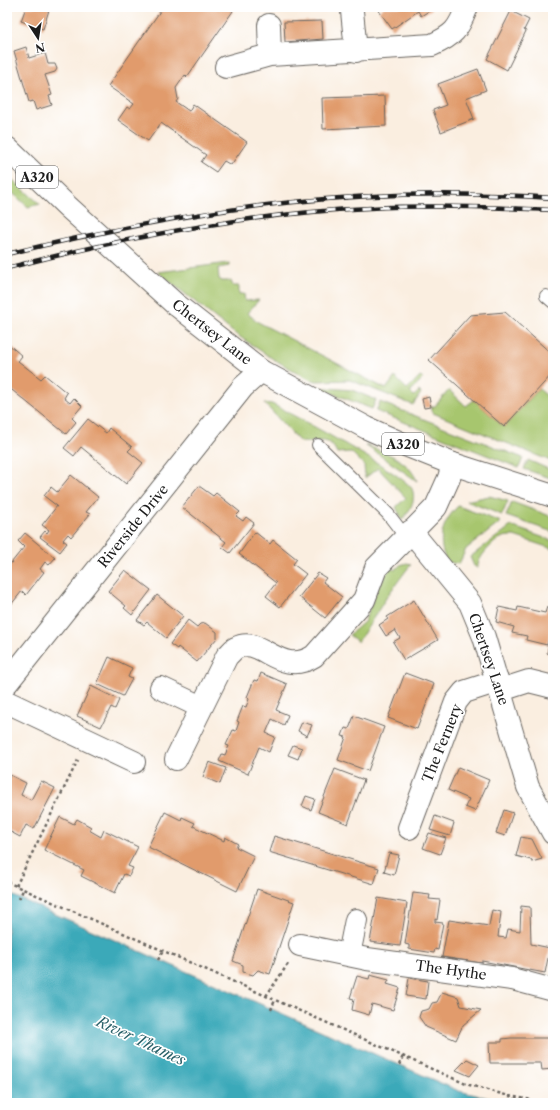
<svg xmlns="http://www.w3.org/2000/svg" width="560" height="1110" font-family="'Libre Caslon Text',serif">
<rect width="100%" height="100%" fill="#fff"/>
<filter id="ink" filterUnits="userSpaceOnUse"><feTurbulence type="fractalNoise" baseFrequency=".025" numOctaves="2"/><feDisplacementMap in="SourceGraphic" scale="8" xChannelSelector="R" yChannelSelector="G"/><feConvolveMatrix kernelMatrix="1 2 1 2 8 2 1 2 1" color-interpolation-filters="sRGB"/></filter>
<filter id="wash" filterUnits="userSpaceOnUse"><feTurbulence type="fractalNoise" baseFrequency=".012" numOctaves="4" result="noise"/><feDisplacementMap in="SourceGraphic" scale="16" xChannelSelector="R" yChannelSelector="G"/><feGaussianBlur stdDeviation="0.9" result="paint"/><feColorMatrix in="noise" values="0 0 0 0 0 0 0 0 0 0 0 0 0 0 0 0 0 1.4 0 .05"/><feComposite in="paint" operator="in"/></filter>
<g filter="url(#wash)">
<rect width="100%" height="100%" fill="#faeee0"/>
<path fill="#a7c66e" stroke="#627145" d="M7,175L40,204L28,207L7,188Z
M229,263V266L218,268L219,279L222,281H231L233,286H239V294H244L245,301L259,300L247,313L258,322L386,389L395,377L407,389L420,376L423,378L410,392L414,396L419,391L421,393L413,405L350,380L316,381L309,379L273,359L234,333L158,272Z
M317,387L352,390L376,400L372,409Z
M539,389L553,401V462L433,413L431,407L435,406L449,390L466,406L474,400L504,427Z
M380,402L523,458L519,468L376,411Z
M264,403L272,404C293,415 406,475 412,489C417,500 409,512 402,520L396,507L406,498L378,468L365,478L364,465L351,452L337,453C327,431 313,447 299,441Z
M365,445C386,453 408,459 417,481Z
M528,460L553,471V479L524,469Z
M489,496L508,501L502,515L466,501Z
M512,502L553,517V532L506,516Z
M458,506L501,522L466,549L459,564L447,562C436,541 442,522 458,506Z
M511,526L553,541V549L514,536C509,536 505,536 501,538C493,542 476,559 478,568L474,566L470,557Z
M407,563L411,564L388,595L358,642L349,635L364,622L379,585L390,568L395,570L400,565Z"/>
<path fill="#3aa9b9" stroke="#2b626a" d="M7,893L459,1091L509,1103H7Z"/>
<g id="blocks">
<path fill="#e19b6c" d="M26,7H50L43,29L21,21Z
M163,7H228L233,11L187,77L185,75L176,88L178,99L176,102L189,111L193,104L247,142L231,165L224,161L216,172L201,162L206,155L161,123L148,141L118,120L127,107L130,109L134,104L108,86Z
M384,7H431L432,9L421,16L418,11L392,29L379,11Z
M511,11L529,20L524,30L526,31L507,70L487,59Z
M322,21L323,39L285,42L284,22Z
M26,47L29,58L45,53L48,64H55L57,69L55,72L45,75L52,95L49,96L52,105L36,110L33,101L29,102L14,51Z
M478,69L486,90L466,98L474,119L441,132L433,110L446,105L438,84Z
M385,96L386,126L323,129L322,98Z
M505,312L553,355V373L504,427L429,360L470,315Z
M7,343L22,356L18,361L41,379L45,375L67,393L64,398L70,403L74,398L82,406L72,418L76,422L66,434L7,386Z
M429,397L431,407L424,408L422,399Z
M88,419L106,433L109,428L132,447L128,451L143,463L126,484L81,447L74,456L64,448Z
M71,475L98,497L86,512L90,514L71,537L68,534L63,540L67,543L60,552L40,537L45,531L47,533L49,530L42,525L57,506L44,496L51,487L57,492Z
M199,486L213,496L216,493L240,512L236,516L243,521L246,517L254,523L230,553L222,547L226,542L182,507Z
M255,532L270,544L273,540L297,559L293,564L306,574L280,607L266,596L276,583L239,554Z
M25,533L55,558L49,565L45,562L40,569L44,572L26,595L22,591L10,606L7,604V568L24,547L18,541Z
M125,570L151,590L132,615L124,608L126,606L108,591Z
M318,573L326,578L323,582L342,597L325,618L299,597Z
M157,595L183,616L166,638L147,622L144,625L137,620Z
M414,600L438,640L404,660L393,642L400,638L395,630L386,636L379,625L388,619L387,617Z
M499,607L517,611L518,607L545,613L547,607L553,609V622L547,645L526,640L527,636L512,633L514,627L496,622Z
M188,620L197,627L200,624L205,623L217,632V638L197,662L178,647L177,649L170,644Z
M552,631H553V655L547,653Z
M109,657L132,668L128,677L132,679L123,696L97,684Z
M261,673L287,684L276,710L288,715L284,725L272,719L266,733L275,737L269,752L259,747L248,774L219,761L222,754L225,755L229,746L226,745L233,730L236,731L239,722L237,721L243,706L246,707L249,699L247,697L254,680L258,681Z
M405,673L434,684L417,729L388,718Z
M91,686L119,700L115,709L111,707L101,727L77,716Z
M354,716L384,727L368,771L338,760L346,737L342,736L345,728L349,729Z
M302,722L312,725L307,736L298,731Z
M293,745L302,748L298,759L288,755Z
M209,762L226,768L220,784L203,777Z
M458,767L489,780L475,811L465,807L469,799L448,790Z
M335,769L364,780L348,824L318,812Z
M10,775L26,783L21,795L31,800L41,781L55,788L34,829L26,825L20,837L7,830V782Z
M306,796L315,799L311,810L302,806Z
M504,810L513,813L505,836L496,833Z
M165,812L181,820L182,817L195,823L193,826L224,841L225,837L238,844L236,847L254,856L237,891L148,847Z
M435,816L454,823L450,836L430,830Z
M60,817L74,824L77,819L91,827L89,830L101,837L104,830L138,847L128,866L133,868L129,876L124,874L115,893L81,876L84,870L44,850Z
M429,833L446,838L440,854L423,848Z
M274,836L379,868L374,884L269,852Z
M521,837L532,839L542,859L532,862L531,860L516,856Z
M389,853L399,855L394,875L384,872Z
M257,889L294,902L270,974L258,970L253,975L243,972V965L233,961Z
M413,893L430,895L429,899L440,900L437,920L435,919V922L443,923L438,950L435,949L434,953L409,949V945L405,944Z
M378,898L407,903L400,946L370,942Z
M521,906L530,907L531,944L550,948L545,973L482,961V963L442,957L449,920L489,926L492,910L501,912L498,937L506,938L508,929L520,931Z
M370,975L389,980L387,984L400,988L393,1010L372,1004L369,1015L352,1010L354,999L350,998L357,976L369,979Z
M409,978L428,981L426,999L406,996Z
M442,992L458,997L461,1006L481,1010L463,1025L456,1040L426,1027L419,1017L421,1011L429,1009L432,1003L437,1002Z
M511,1038H551V1046H553V1069L542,1070L541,1063H490L489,1042H502V1039Z
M467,1059L479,1065L470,1076L456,1070Z"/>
</g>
</g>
<g filter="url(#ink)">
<use href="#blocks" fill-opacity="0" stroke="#6a6661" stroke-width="1"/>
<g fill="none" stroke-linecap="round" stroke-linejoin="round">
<defs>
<path id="service" d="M546,296L553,302
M318,445L388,514L405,536"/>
<path id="minor" d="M352,11L356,51
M269,25L270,55
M226,67L270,55L432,45C454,35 458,30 467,7
M411,531L470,603L484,637L528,787L553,833
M7,683L243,387L261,371
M161,688L201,707
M501,690L529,681L553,687
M7,702L134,762
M176,759L227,656C230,654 233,649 236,648C261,634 279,678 314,656L364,600L376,568L436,507L449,478L453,464
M409,828L456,702L464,692L498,681
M300,945L367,959L512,979L553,990
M349,955L356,920"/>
<path id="primary" d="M7,148L67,206L174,303L261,371L367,428L403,444L453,464L553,496"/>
</defs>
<use href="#service" stroke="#6a6661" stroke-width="14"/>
<use href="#minor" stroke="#6a6661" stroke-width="24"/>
<use href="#primary" stroke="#6a6661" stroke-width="24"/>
<path stroke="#6a6661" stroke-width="2.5" stroke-dasharray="3 3" stroke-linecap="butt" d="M7,882L466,1084L509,1096L549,1103
M16,886L78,760
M19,899L23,890
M158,960L163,951
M266,996L288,964
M271,1010L275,1000
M399,1065L403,1056"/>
<use href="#service" stroke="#fff" stroke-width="12"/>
<use href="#minor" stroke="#fff" stroke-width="22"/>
<use href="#primary" stroke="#fff" stroke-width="22"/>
<defs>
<path id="rail" d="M7,254C98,232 191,213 284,203C373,193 464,192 553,198
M7,268C124,238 250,213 371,208C431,205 493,207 553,210"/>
</defs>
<use href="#rail" stroke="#1c1c1c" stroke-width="4.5"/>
<use href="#rail" stroke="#fff" stroke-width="3" stroke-dasharray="9" stroke-linecap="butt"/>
</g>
</g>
<g text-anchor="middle" stroke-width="3.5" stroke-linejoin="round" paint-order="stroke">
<g fill="#fff" stroke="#606060" stroke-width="1">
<rect x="16" y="166" width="42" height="22" rx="3"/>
<rect x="382" y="433" width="42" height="22" rx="3"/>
</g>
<g font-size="13" font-weight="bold" fill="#1c1c1c">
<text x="37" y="182">A320</text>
<text x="403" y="449">A320</text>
</g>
<g font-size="14" fill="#1c1c1c" stroke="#fff">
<text transform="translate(212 332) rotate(38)" y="5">Chertsey Lane</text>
<text transform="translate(133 526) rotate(-51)" y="5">Riverside Drive</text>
<text transform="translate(489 659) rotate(71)" y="5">Chertsey Lane</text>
<text transform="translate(442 743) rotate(-68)" y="5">The Fernery</text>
<text transform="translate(451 970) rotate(8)" y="5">The Hythe</text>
</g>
<g font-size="15" font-style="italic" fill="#2b626a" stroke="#fff">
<text transform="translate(141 1041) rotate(25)" y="5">River Thames</text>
</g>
</g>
<rect width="560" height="1110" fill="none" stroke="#fff" stroke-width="24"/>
<g transform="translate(38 38) rotate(168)" stroke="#ffffff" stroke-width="3" paint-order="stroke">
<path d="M0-3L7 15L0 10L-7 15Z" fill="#1c1c1c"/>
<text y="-6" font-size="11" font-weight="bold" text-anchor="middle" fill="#1c1c1c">N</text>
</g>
</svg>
